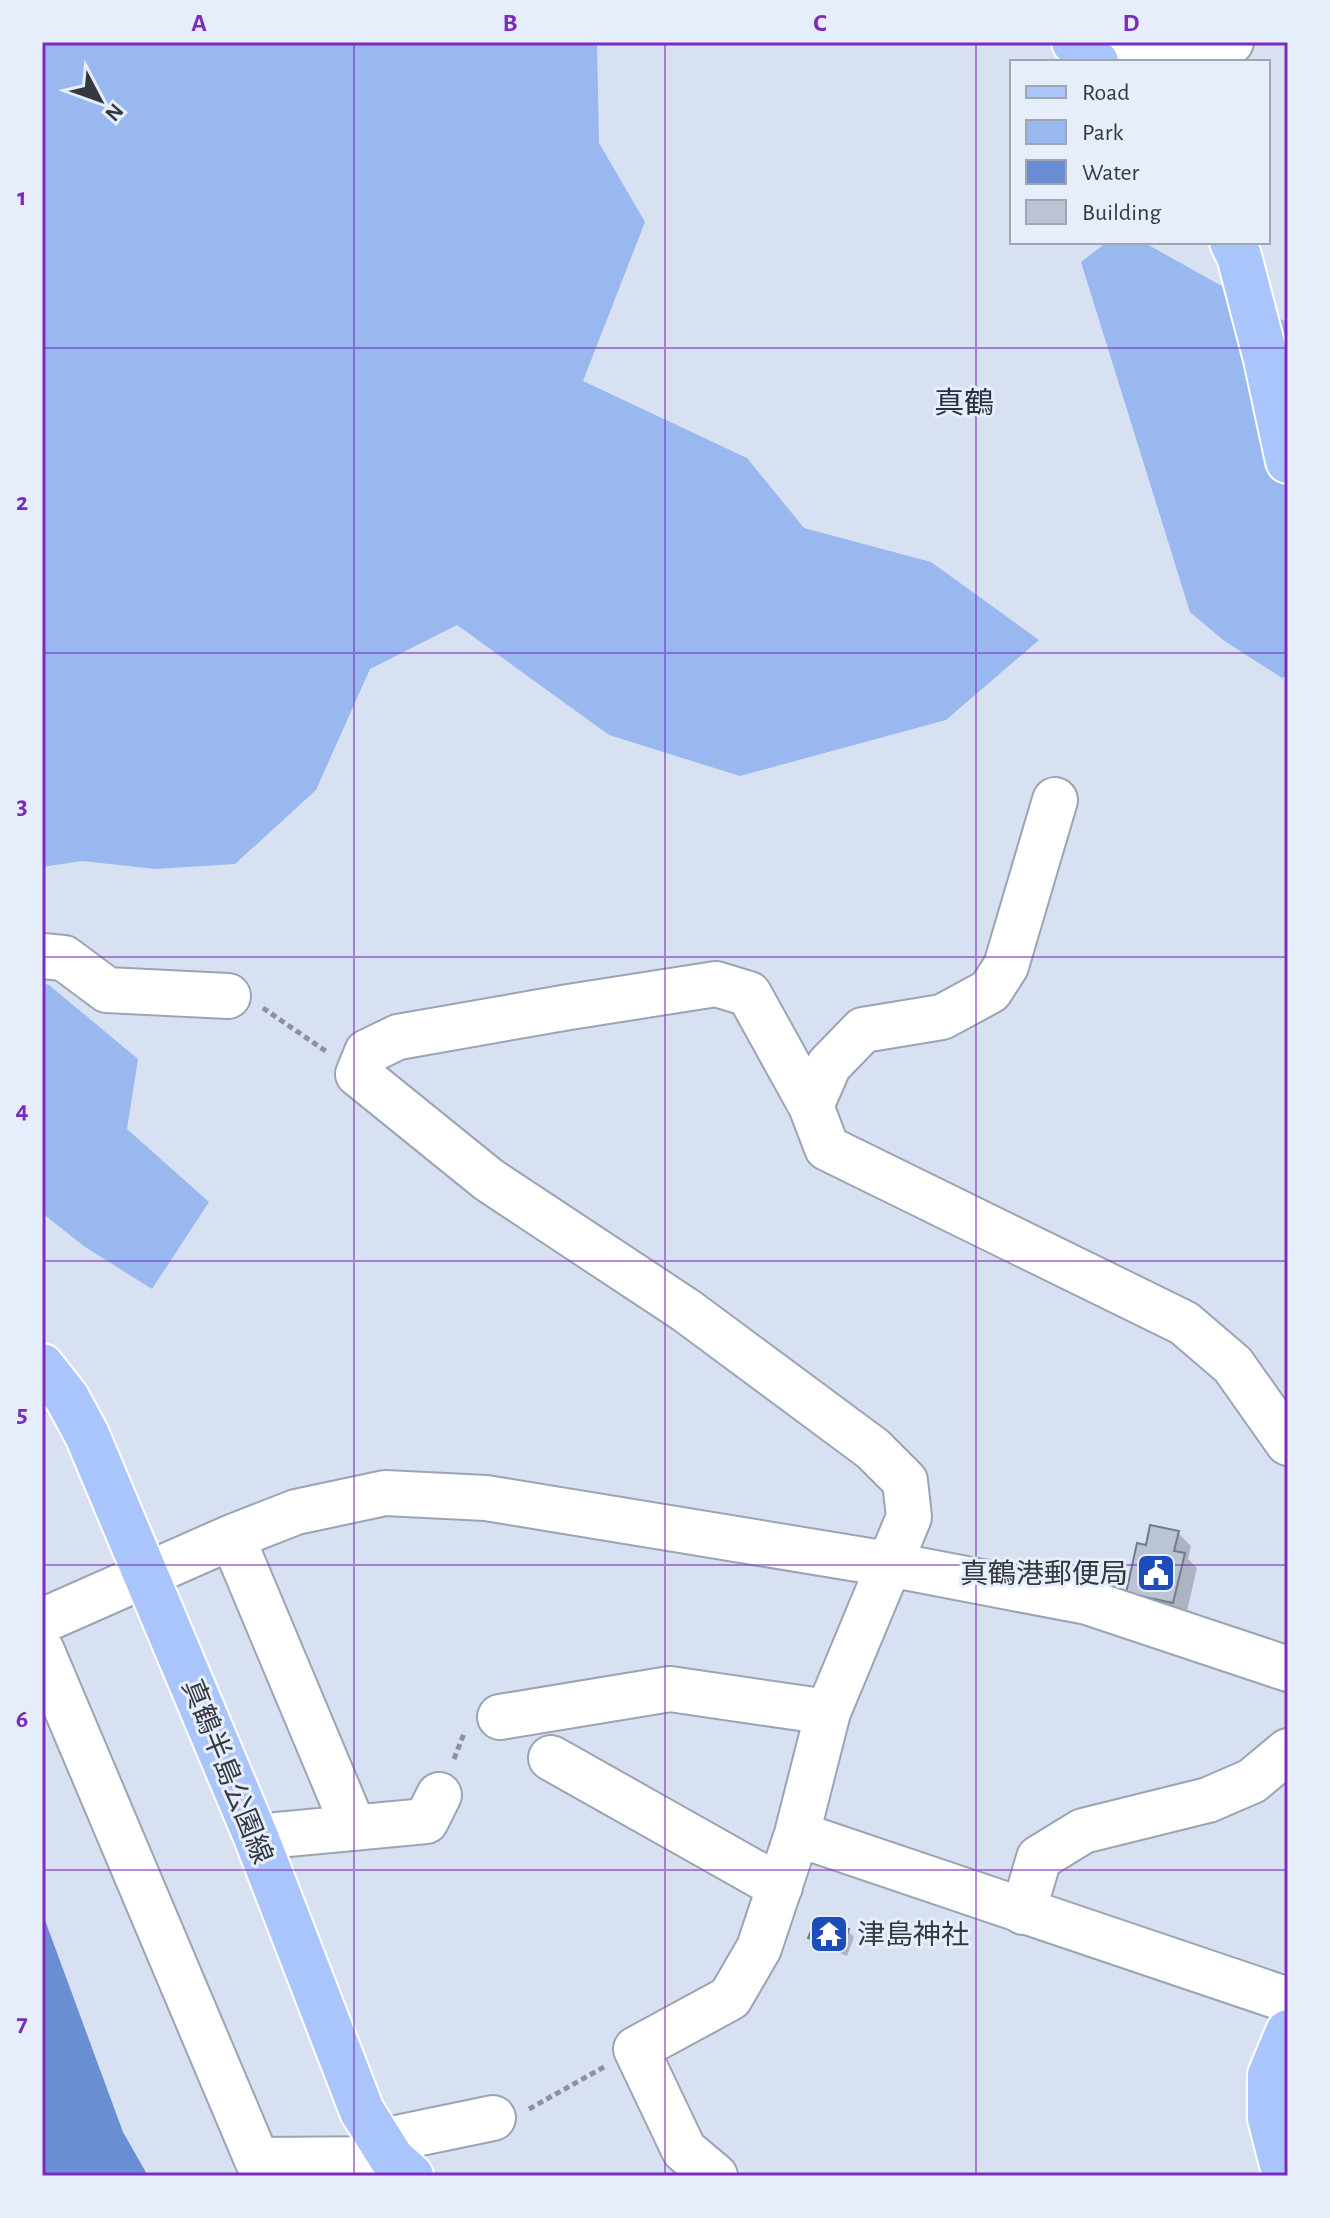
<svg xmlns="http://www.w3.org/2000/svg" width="1330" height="2218" font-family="'Alegreya Sans','Noto Sans JP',sans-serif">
<rect width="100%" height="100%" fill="#d8e1f2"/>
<path fill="#9ab8f0" d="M42,42H597L599,143L645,222L583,381L747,458L804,528L931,562L1039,640L946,720L740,776L609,735L457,625L370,669L316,790L235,864L155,869L82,861L42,867Z
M1107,242H1143L1288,323V676L1282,678L1223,640L1190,612L1081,262Z
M42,983L49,985L138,1059L127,1129L209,1202L152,1289L85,1247L42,1213Z"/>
<path fill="#6a8ed4" d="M42,1912L123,2132L148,2176H42Z"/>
<path fill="#0003" d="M1178,1533L1191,1546L1188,1559L1197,1568L1186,1615L1129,1592L1147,1547Z
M848,1931L854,1937L847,1956L817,1944L811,1938Z"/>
<path fill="#bbc4d5" stroke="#727b8a" stroke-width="2" d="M1150,1525L1179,1531L1174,1551L1185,1553L1173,1603L1126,1593L1137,1543L1146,1545Z
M817,1917L849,1929L841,1951L808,1938Z"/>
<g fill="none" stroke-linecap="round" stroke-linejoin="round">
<defs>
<path id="minor" d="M1101,62L1153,43L1220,47L1231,42
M42,956L64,958L107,990L228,996
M811,1106L829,1065L863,1030L942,1017L990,991L1006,966L1055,800
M232,1537L354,1828
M42,1621L232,1537L296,1512L385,1493L486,1498L888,1564L1087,1602L1288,1669
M42,1651L257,2160L392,2159L385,2176
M500,1717L670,1689L828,1712
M551,1758L780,1887
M797,1834L1288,2000
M256,1837L426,1821L439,1795
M1023,1912L1039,1858L1083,1831L1208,1800L1252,1781L1288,1751
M382,2141L493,2118
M715,2176L684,2150L636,2049L730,1998L759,1948L797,1834L828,1712L909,1517L905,1481L873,1449L687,1311L489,1180L358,1074L367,1052L398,1037L569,1007L716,984L749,994L811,1106L827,1148L1184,1323L1233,1365L1288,1443"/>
<path id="major" d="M1074,42L1096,62
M1232,242L1239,256L1266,359L1288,461
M42,1366L67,1398L87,1435L256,1837L362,2111L392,2159L411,2176
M1285,2176L1270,2118V2075L1288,2032"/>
</defs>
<use href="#minor" stroke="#9ba4b4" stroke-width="48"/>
<use href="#major" stroke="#fff" stroke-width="48"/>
<path stroke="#8b929e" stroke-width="5" stroke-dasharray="6 4" stroke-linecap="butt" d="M263,1008L327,1052
M454,1759L465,1731
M529,2109L604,2067"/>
<use href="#minor" stroke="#fff" stroke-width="44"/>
<use href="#major" stroke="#aac5fb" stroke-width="44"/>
</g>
<path fill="none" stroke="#7b2cbf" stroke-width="2" stroke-opacity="0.55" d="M354,42V2176M665,42V2176M976,42V2176M42,348H1288M42,653H1288M42,957H1288M42,1261H1288M42,1565H1288M42,1870H1288"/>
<defs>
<symbol id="civic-square" viewBox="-11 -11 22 22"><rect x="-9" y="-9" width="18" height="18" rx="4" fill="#1c4dba" stroke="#e6eefc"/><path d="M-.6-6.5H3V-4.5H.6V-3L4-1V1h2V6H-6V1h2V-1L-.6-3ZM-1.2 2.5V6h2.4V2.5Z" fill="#fff"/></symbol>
<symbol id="temple-square" viewBox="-11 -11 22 22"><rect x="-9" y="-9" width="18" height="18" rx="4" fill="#1c4dba" stroke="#e6eefc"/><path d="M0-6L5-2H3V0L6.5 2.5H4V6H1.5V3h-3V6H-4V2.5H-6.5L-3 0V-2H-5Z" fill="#fff"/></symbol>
</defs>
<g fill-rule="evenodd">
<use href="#civic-square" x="1134" y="1551" width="44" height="44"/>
<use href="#temple-square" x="807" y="1912" width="44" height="44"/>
</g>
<g text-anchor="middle" stroke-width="6" stroke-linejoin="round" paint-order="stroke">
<g font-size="28" fill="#35393f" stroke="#e6eefc" text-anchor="end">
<text x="1128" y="1583">真鶴港郵便局</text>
<text x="857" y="1944" text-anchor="start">津島神社</text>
</g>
<g font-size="28" fill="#35393f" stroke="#e6eefc">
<text transform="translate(228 1771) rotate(68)" y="10">真鶴半島公園線</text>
</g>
<g font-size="30" fill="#2a313e" stroke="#e6eefc">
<text x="964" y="413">真鶴</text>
</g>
</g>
<rect width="1330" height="2218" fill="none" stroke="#e6eefc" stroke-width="88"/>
<rect x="1010" y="60" width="260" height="184" fill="#e6eefc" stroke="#9fa6b0" stroke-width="2"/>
<rect x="1026" y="86" width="40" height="12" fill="#aac5fb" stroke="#9fa6b0" stroke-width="2"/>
<text x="1082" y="100" font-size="24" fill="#35393f">Road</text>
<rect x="1026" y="120" width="40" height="24" fill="#9ab8f0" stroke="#9fa6b0" stroke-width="2"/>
<text x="1082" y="140" font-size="24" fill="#35393f">Park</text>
<rect x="1026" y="160" width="40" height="24" fill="#6a8ed4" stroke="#9fa6b0" stroke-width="2"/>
<text x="1082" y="180" font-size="24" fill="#35393f">Water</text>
<rect x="1026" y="200" width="40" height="24" fill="#bbc4d5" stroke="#9fa6b0" stroke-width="2"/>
<text x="1082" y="220" font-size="24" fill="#35393f">Building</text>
<g transform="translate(100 100) rotate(131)" stroke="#e6eefc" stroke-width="6" paint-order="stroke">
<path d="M0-6L14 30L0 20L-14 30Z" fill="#35393f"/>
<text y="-12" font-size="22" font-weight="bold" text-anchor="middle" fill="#35393f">N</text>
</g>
<rect x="44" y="44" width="1242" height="2130" fill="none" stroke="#7b2cbf" stroke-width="3"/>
<g font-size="26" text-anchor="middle" font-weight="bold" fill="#7b2cbf">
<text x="199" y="31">A</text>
<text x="510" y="31">B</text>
<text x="820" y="31">C</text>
<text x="1131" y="31">D</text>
<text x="22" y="205">1</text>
<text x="22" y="510">2</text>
<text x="22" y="814">3</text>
<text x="22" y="1118">4</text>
<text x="22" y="1422">5</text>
<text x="22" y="1727">6</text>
<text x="22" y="2031">7</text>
</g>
</svg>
